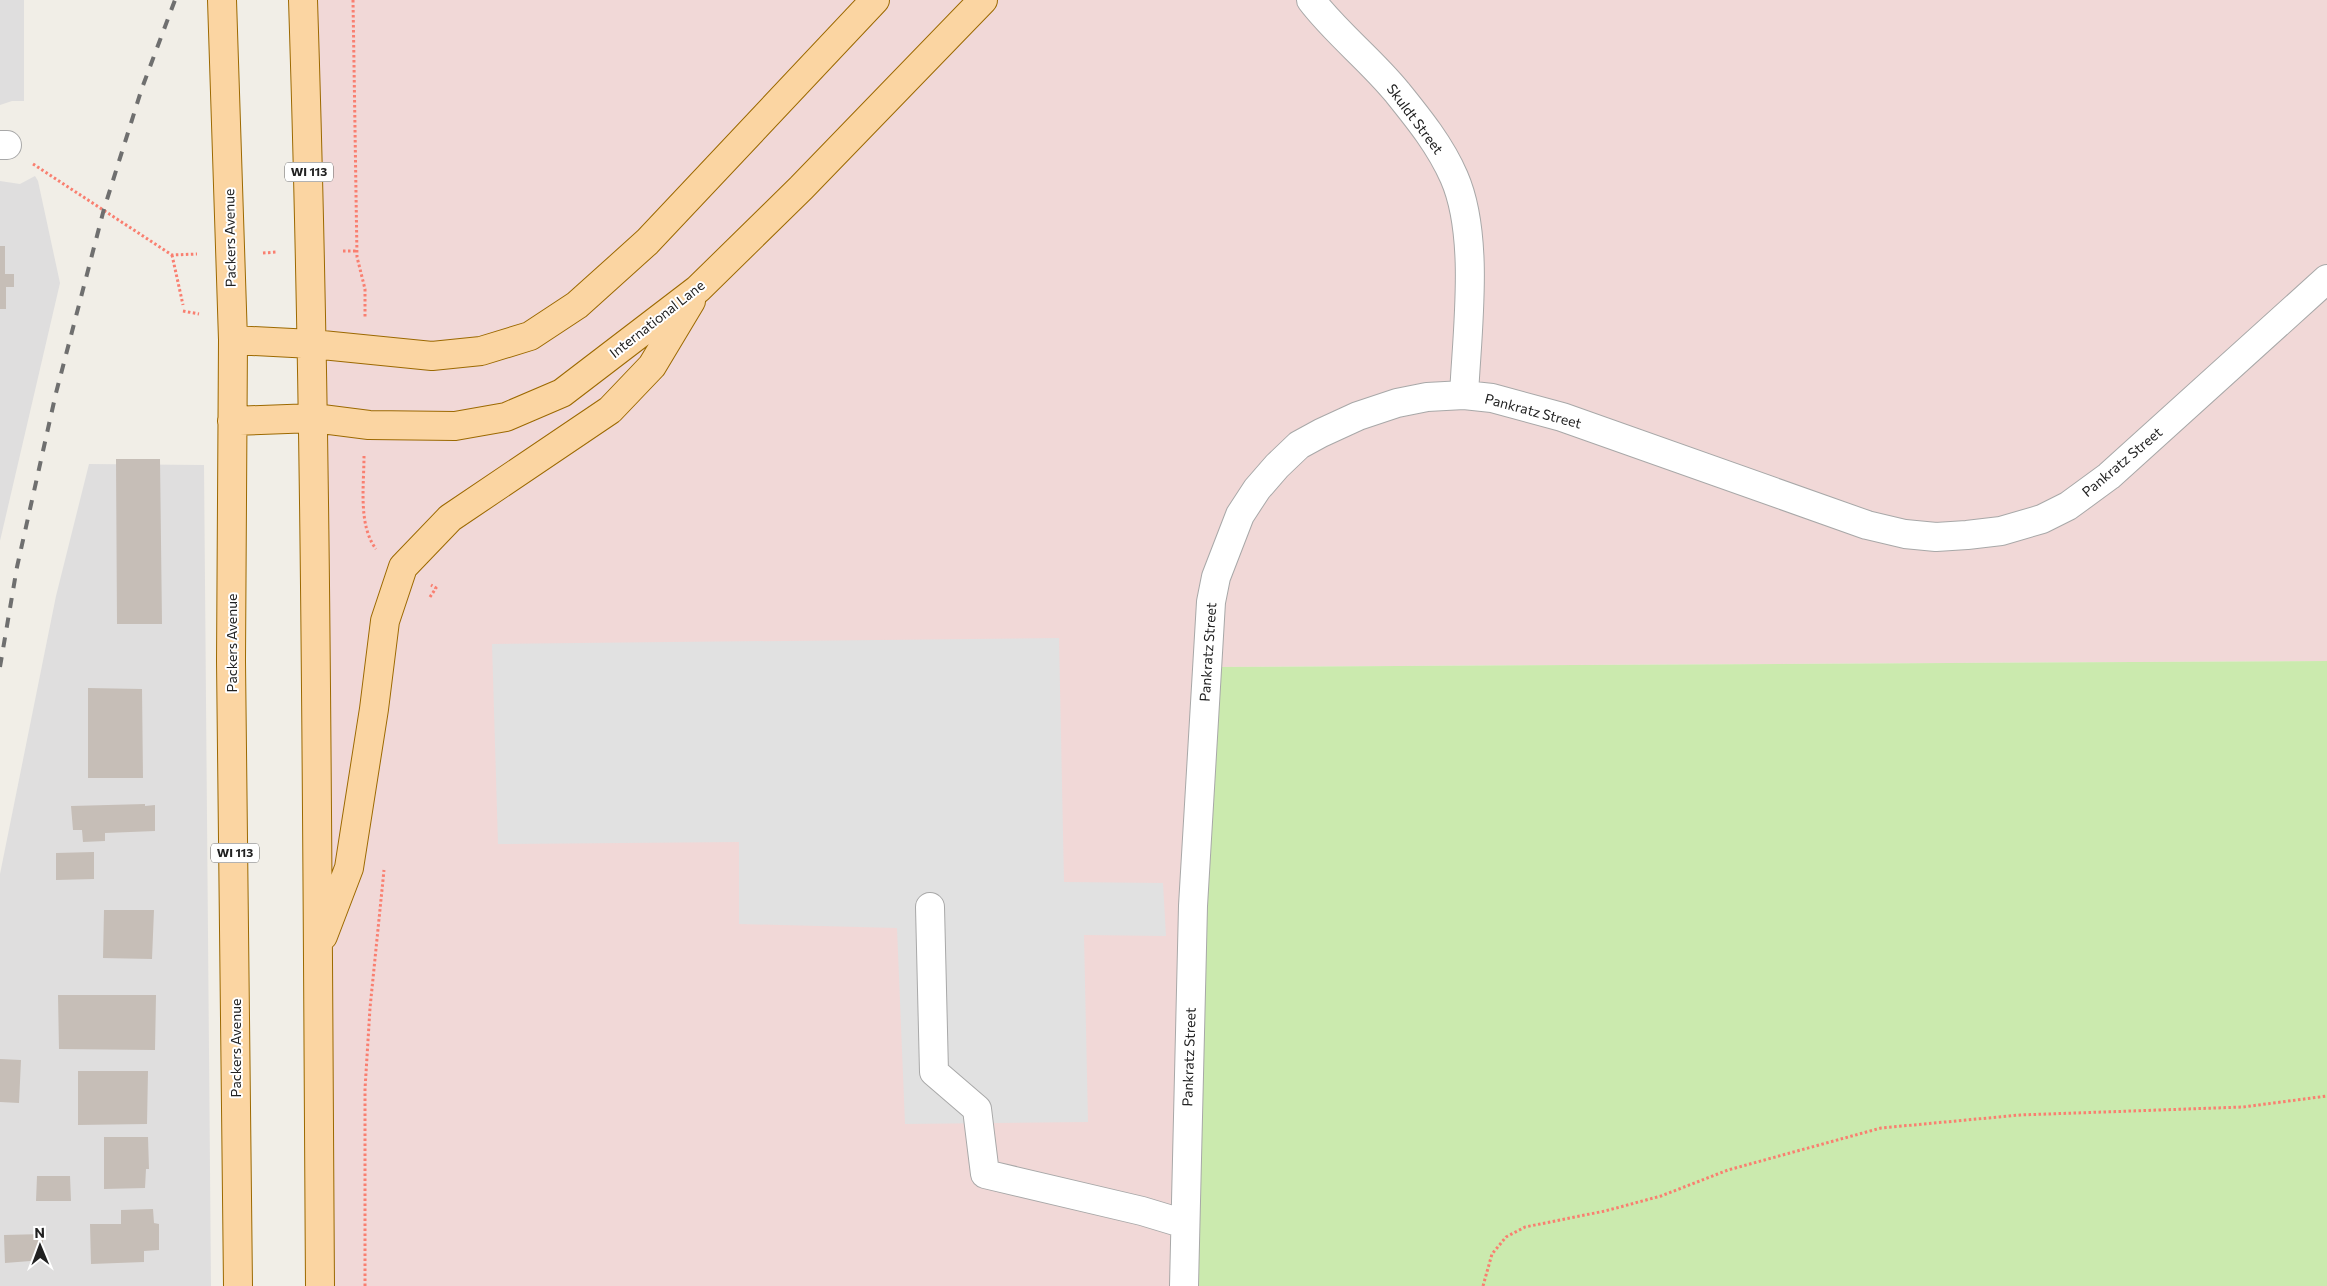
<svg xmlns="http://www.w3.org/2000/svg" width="2327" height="1286" font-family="Commissioner,sans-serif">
<rect width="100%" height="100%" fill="#f1eee7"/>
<path fill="#dfdede" d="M0,0H24V101H12L0,105Z
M35,176L38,181L60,283L0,541V181L20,184Z
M89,464L204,465L211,1286H0V874L56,596Z"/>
<path fill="#f1d8d7" d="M303,0H2327V661L1206,667L1184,1286H320Z"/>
<path fill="#cbeaae" d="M2327,661V1286H1184L1206,667Z"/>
<path fill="#e1e1e1" d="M1059,638L1064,882L1163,883L1166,936L1084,935L1088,1122L905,1124L897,928L739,924V842L498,844L492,644Z"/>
<path fill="#c6beb7" d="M0,246H5V274H14V287H6V309H0Z
M116,459H160L162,624H117Z
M88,688L142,689L143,778H88Z
M145,804V806L155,805V831L105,833V841L83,842L82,830H73L71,806Z
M94,852V879L56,880V853Z
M104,910H154L152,959L103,958Z
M58,995H156L155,1050L59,1049Z
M0,1059L21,1060L19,1103L0,1102Z
M78,1071H148L147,1124L78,1125Z
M104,1137H148L149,1169H146L145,1188L104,1189Z
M37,1176H70L71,1201H36Z
M153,1209L154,1223L159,1224V1250L144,1251V1262L91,1264L90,1224H121V1210Z
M43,1234V1260L5,1263L4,1235Z"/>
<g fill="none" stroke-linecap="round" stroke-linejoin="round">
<defs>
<path id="minor" d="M1311,0C1336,33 1370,59 1397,92C1418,118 1440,145 1454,177C1480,236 1467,331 1464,395
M0,145H7
M930,907L934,1072L977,1109L985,1174L1142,1211L1185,1224
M1184,1286L1193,906L1211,602L1216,577L1240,515L1257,489L1277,466L1299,445L1321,433L1358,416L1397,403L1427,397L1464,395L1492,398L1562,417L1867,525L1905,534L1936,537L1967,535L2001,531L2042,519L2068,506L2109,476L2327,279"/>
<path id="major" d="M222,0L233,340L231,661L238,1286
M303,0C317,429 317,857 320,1286
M233,340L312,344L432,356L481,351L530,336L577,305L647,242L875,0
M232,421L314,418L369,425L455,426L506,417L562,393L698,289L801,188L983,0
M323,936L349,868L374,709L385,621L403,567L450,518L610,410L652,366L691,301"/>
</defs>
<use href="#minor" stroke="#a8a8a8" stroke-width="30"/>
<use href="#major" stroke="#9c6901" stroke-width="30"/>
<path stroke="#f97f70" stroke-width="3" stroke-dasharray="2.5 2.5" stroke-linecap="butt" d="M353,0L357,257L365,289V317
M33,164L172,255L197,254
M343,251H357
M263,253L277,252
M172,255L183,305
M183,311L199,314
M364,456C364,486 358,525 376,549
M430,597L436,588L431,585
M365,1286V1089L370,1008L384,870
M1483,1286L1492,1254L1506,1237L1525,1227L1605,1211L1661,1196L1728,1170L1881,1128L2020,1115L2243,1107L2327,1096"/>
<use href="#minor" stroke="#fff" stroke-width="28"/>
<use href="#major" stroke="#fbd5a2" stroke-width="28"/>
<path stroke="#6f6f6f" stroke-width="4" stroke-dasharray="10 10" stroke-linecap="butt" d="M0,667L17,567L56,393L104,209L142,88L175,0"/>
</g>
<g text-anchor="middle" stroke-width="4" stroke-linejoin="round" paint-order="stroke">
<g fill="#fff" stroke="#646464" stroke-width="1">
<rect x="285" y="162.5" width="48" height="19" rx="4"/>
<rect x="211" y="843.5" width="48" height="19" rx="4"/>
</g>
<g font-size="12" font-weight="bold" fill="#212121">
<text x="309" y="176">WI 113</text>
<text x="235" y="857">WI 113</text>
</g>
<g font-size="14" fill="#212121" stroke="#fff">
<text transform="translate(1415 119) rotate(53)" y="5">Skuldt Street</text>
<text transform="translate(230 238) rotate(-91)" y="5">Packers Avenue</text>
<text transform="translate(657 319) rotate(-38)" y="5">International Lane</text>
<text transform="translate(1533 411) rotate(15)" y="5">Pankratz Street</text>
<text transform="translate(2122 462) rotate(-40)" y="5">Pankratz Street</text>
<text transform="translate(232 643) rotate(-90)" y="5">Packers Avenue</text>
<text transform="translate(1208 652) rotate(-86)" y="5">Pankratz Street</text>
<text transform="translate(236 1048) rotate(-90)" y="5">Packers Avenue</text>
<text transform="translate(1189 1057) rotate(-88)" y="5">Pankratz Street</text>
</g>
</g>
<g transform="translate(40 1246) rotate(359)" stroke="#ffffff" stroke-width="4" paint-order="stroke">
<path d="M0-4L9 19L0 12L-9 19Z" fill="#212121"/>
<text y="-8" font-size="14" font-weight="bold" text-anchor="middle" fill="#212121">N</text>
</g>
</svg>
